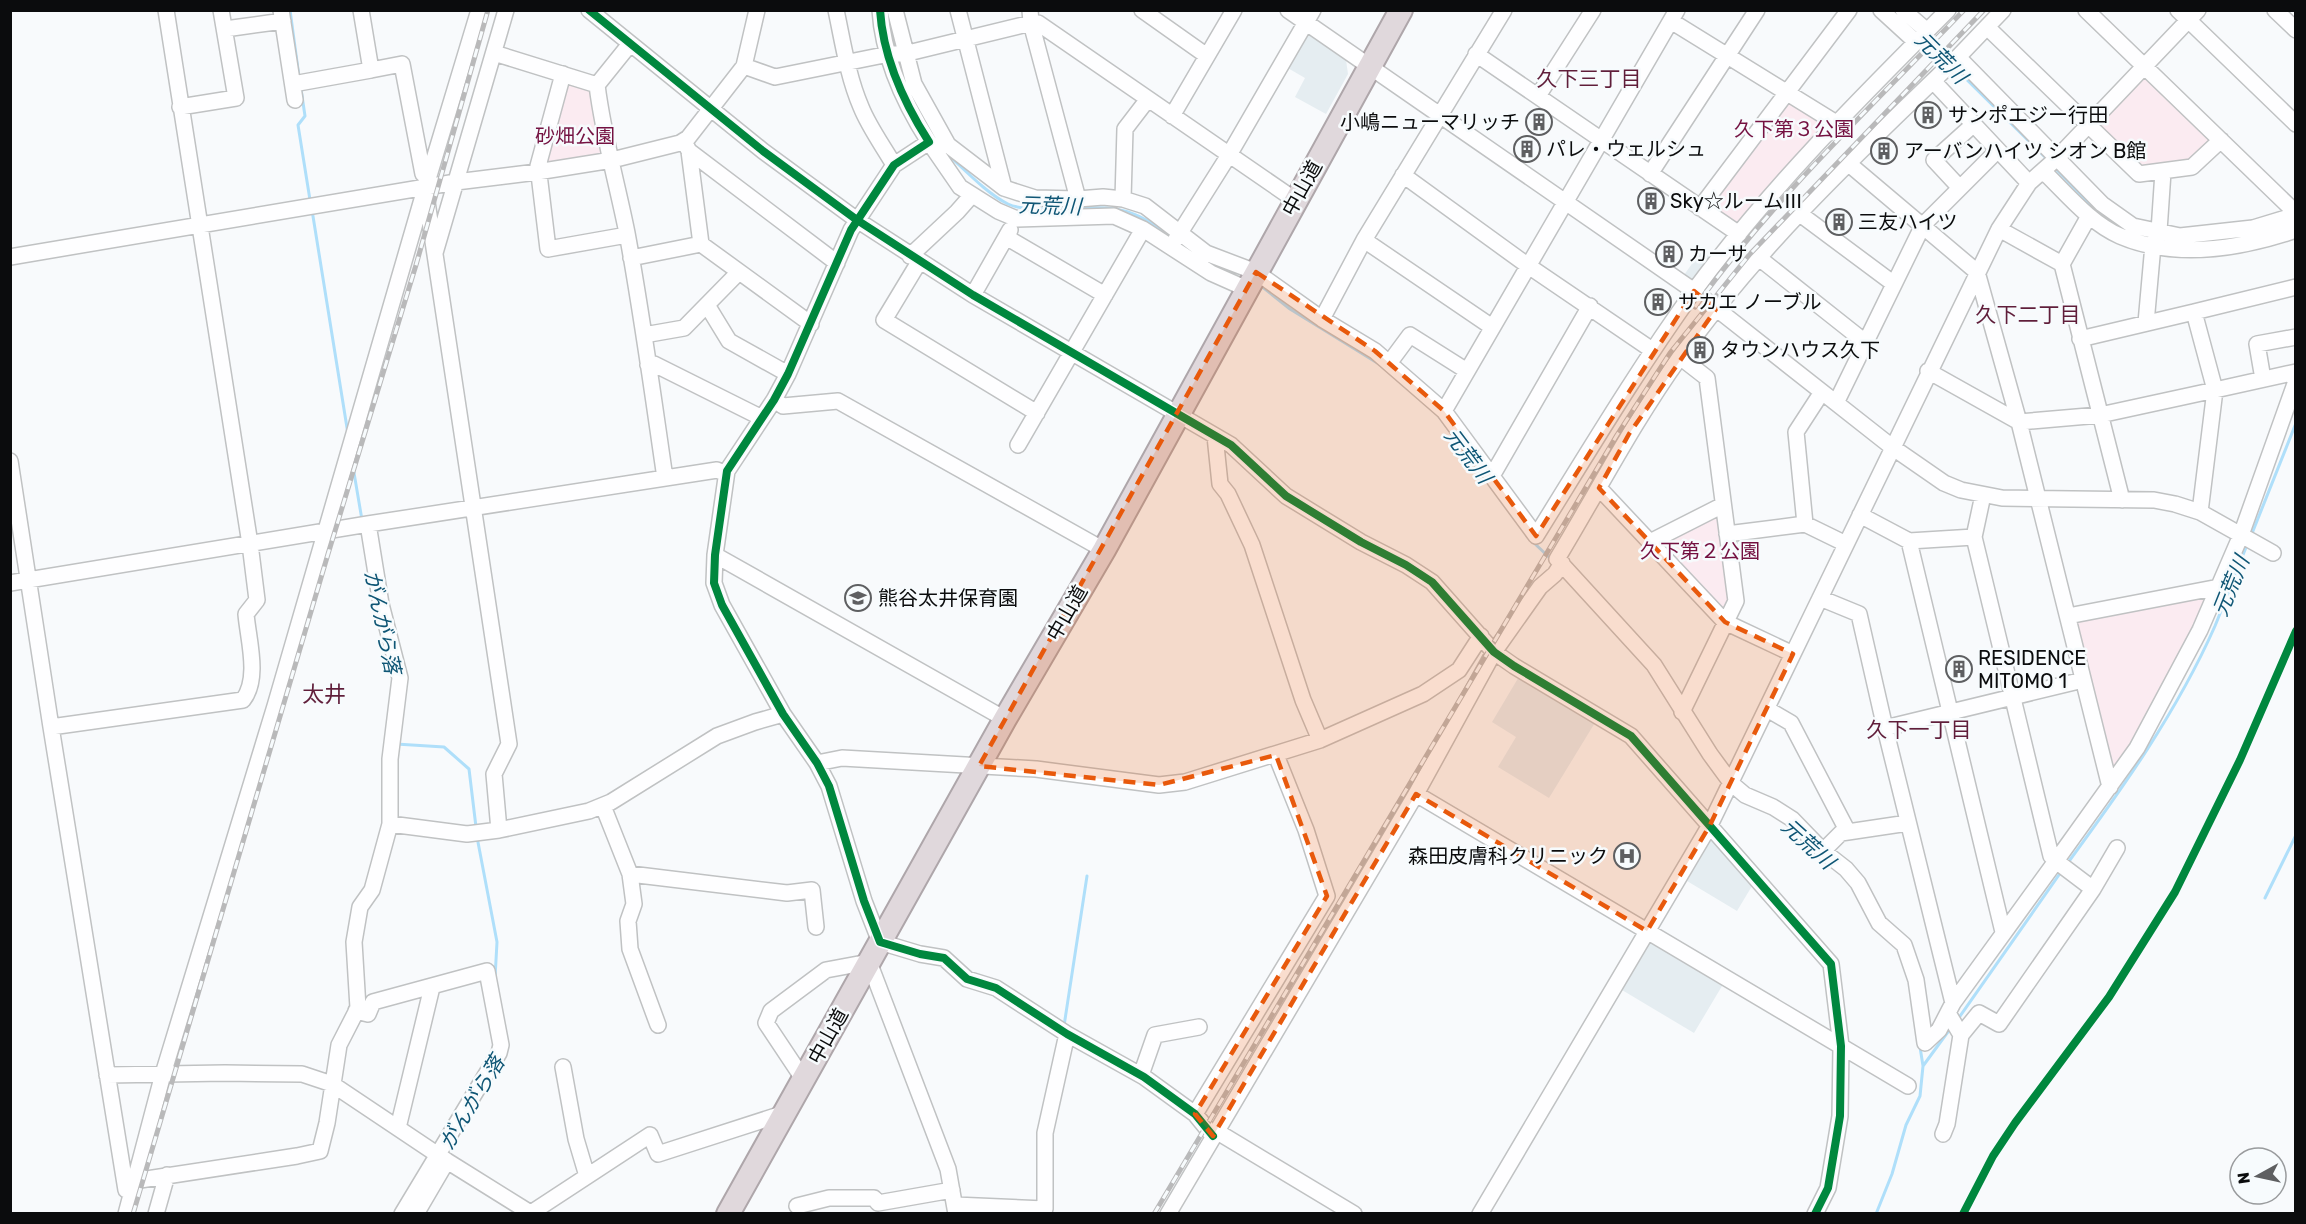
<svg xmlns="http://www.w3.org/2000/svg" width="2306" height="1224" font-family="Rubik,'Noto Sans JP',sans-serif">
<rect width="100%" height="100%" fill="#f8fafc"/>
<path fill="#e5edf1" d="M1308,34L1346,60L1348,74L1326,114L1295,97L1305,78L1286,67L1304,35Z
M1701,251L1714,260L1696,283L1684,275Z
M1520,675L1596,721L1549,798L1498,767L1516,737L1492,722Z
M1715,834L1755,881L1737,911L1687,881Z
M1653,938L1725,981L1694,1033L1622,990Z"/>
<path fill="#fbebf1" d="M2145,73L2213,140L2191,164L2140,169L2094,124Z
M565,83L592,90L601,156L544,164Z
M1788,98L1827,126L1745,221L1734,226L1706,207Z
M1720,512L1731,600L1724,615L1657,542Z
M2212,593L2197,629L2112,778L2073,620Z"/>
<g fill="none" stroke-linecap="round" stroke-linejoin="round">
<path stroke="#afdffa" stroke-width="3" d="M290,10L299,77
M889,22L895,48
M1925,40L1947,60
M1954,67L2047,159
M301,89L305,116L298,125L310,200
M913,99L924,120
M944,151C962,167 987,194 1008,204C1031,215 1087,204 1115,209C1136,212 1151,223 1169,234
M2053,166L2095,209L2117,224
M312,210L348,434
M1260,285L1290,309L1379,364
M1438,415L1450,431
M352,461L362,520
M2251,536L2296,423
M1533,542L1552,560
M396,744L444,747L469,769L476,827
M477,837L497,942L495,978
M2067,864C2122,789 2177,712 2215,626C2226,599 2236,572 2247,545
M2265,898L2296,835
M1958,1019L2061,872
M1064,1026L1087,876
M1923,1066L1950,1029
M1876,1214L1892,1174L1906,1125L1920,1096L1923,1066L1920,1047"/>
<defs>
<path id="minor" d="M281,10L295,100
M361,10L371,70L402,64L423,174L428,177
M589,10L763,151L857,220L973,295L1231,445L1286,496L1361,542L1406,565L1432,582L1494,652L1514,666L1631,736L1831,964L1841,1046L1840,1116L1828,1188L1815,1214
M836,10C843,43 848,77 861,107C869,127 883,146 894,165
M880,10C883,57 904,103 929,142L894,165L851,230L788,374L774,400L727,471L715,555L714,583L722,605L783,714L817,763L829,786L864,901L880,942L920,954L944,958L967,979L996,988L1067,1034L1144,1077L1195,1114L1213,1136
M895,10L914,84L948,145L1004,188L1035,198L1078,199
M958,10L1004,188
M1030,10L1031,23H1038L1295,200
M1142,10L1207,56
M1288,10L1694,291L1892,447L1944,483L1961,490L2002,498L2154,500L2175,504L2200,512
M1881,10L1916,42
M1903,10L1927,31
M2003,10L1958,57L2102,204L2133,226L2180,236L2253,228L2296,215
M2086,10L2296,213
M2178,10L2296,124
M2275,10L2296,30
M1671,21L1836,123
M1987,27L2139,174L2192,167L2221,140
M225,29L283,21
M630,44L597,85C603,135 617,183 627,233C642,314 653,396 665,478
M494,53L597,85
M1476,54L1739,234
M744,66L775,77L889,54H904L1031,23L1078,199L1103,197L1123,199L1145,206L1206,253L1256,272L1322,319L1375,351L1444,411L1536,536C1587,454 1637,370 1694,291C1769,189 1858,100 1948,10
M563,74L538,166L548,249L627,235
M1933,81L2029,183
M293,84L371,70
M1538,96L1593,10
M180,107L236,98L221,10
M1172,116L1234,10
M684,141L689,151L701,244L811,324
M929,142L960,187L998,211L1017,219L1114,216L1143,229L1211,273L1247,289
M689,151L837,263
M1849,164L1977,272L2019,422L2110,787
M2043,171C2066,193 2090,223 2120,236C2176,260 2240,249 2296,230
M1650,174L1757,10
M1403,175L1527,265L1652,350
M1960,188L1934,160L1974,124
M426,195L509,744L494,774L499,830
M1123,199L1125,129L1148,99
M1700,208L1849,10
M1800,214L1894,284
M1999,229L2062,264L2122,500
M1006,237L1105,295
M1176,239L1229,155L1313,10
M1364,240L1492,327
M435,253L506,10
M910,256L957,212L972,195
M10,257L456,182L537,172L612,160L680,143L688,138L744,66L757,10
M631,258L701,244
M1759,258L1865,342
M919,262L884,320L1037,413
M2062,264L2089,216
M973,295L1010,230
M707,305L729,341L788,374
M2194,312L2296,287
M1322,319L1364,240L1504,10
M2146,323L2153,245L2159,231L2163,172
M644,335L684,328L739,272
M1680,357L1707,378L1736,601L1682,712
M1390,362L1410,335L1467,371
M648,365L654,364L762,418
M1928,371L2019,422L2100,415L2215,390L2194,312L2080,339
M2263,379L2257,344L2296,337
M1822,392L1796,432L1805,524L1846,544
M774,400L783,406L838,401L1104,550
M1836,403L1923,225L1998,150
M1444,411L1677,10
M1215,436L1220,484L1228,494L1252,545L1303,700L1320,740
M1018,445L1143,229
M10,461L51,727L126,1190
M1492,476L1590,306
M1599,488L1725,622L1793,654
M1860,515L1909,541L1974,537
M1727,534L1805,524
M1909,541L2003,932
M1650,542L1723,505
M2273,553L2200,512L2215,390L2296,372
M715,555L1005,719
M10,583L368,524L717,470L726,474
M1820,598L1859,614L1885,728L2083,680
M2068,616L2219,587
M1767,709L1791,723L1848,832
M51,727L243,700C260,678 248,639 246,614L257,600L250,544L166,10
M1885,728L1953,1003L2056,861L2051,856L1974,537L1983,495
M817,763L842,758L1036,769L1159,785L1185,782L1320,740L1423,694L1459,670L1481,636
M1416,794L1908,1086
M603,806L630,874L634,904L628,921L630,949L658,1025
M390,824L467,834L499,830L589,811L611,802L717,736L755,722L783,714
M1823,851L1841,833L1908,823
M630,874L787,893L812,890L816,927
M2093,889L2056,861L2137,748L2200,630L2241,535L2296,381
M1953,1003L1939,1030L1925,1043L1916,980L1904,945L1879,923L1858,883L1846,869L1823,851L1792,819L1773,807L1745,795L1732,784L1710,754L1654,665L1557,559C1598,491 1634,421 1680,357C1759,245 1860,151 1958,57
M356,1011L368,1014L373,1002L487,971L501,1045L499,1053L402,1214
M1961,1035L1979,1013L1999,1024L2093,889L2117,848
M563,1067L576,1139L587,1176
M107,1075L225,1073L302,1074L332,1084L447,1161L532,1214
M1141,1075L1155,1035L1199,1027
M804,1080L766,1023L771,1011L826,970L869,962L948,1169L956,1214
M1195,1114L1327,896L1306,830L1276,755
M398,1128L432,987
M1216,1131L1354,1214
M1943,1134L1947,1124L1961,1035L1948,1013
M127,1182L297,1156L320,1151L327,1123L339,1045L358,1008L354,942L360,907L372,890L390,824V759L400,678L381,604L368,524
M955,1205L1045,1209V1133L1067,1034
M797,1206L829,1198H874L878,1203L952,1190
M531,1213L650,1135L658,1154L785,1113
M126,1214L163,1074L275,706L425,189L479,10
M156,1214L167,1175
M416,1214L447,1161
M1168,1214L1416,794L1494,652L1540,587L1555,574L1562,563
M1480,1214L1710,825L1999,229L2029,183L2056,159L2198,10"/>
<path id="highway" d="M728,1214L1005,719L1104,550L1401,10"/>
</defs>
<use href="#minor" stroke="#c0c2c3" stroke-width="18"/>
<use href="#highway" stroke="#aea6aa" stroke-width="26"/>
<use href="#minor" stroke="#fefeff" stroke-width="15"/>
<use href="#highway" stroke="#e0d8dc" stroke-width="22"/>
<defs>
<path id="rail" d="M1695,307C1773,199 1871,107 1964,10
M133,1214L328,554L416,265L488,10
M1154,1214L1617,435L1670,353L1750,254L1984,10"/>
</defs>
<use href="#rail" stroke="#b9b9ba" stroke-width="5"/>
<use href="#rail" stroke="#f7fbfd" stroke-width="3" stroke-dasharray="9" stroke-linecap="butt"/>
<defs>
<path id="cycleway" d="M589,10L763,151L857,220L973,295L1231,445L1286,496L1361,542L1406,565L1432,582L1494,652L1514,666L1631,736L1831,964L1841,1046L1840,1116L1828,1188L1815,1214
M880,10C883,57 904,103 929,142L894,165L851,230L788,374L774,400L727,471L715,555L714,583L722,605L783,714L817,763L829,786L864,901L880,942L920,954L944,958L967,979L996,988L1067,1034L1144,1077L1195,1114L1213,1136
M1963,1214L1993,1156L2015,1123L2109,997L2175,892L2240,760L2296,631"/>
</defs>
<use href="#cycleway" stroke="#f7fbfd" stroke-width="11"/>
<use href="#cycleway" stroke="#00873e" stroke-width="8"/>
</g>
<path fill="#e8590c" fill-opacity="0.2" stroke="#e8590c" stroke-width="4.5" stroke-dasharray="12 8" stroke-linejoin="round" d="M1256,272L1375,351L1444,411L1536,536L1694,291L1716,309L1629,434L1599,488L1725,622L1793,654L1710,825L1647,931L1416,794L1213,1136L1195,1114L1327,896L1276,755L1159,785L979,766Z"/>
<defs>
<symbol id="building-ring" viewBox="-11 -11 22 22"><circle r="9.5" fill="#f7fbfd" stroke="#5e5f61" stroke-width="1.5"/><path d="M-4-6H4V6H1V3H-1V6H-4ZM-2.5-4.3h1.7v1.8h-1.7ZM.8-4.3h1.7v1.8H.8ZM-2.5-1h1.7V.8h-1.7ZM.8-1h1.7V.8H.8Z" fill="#5e5f61"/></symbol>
<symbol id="school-ring" viewBox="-11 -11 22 22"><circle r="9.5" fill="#f7fbfd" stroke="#5e5f61" stroke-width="1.5"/><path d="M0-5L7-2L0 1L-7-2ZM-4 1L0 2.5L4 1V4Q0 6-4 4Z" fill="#5e5f61"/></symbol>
<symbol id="hospital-ring" viewBox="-11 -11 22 22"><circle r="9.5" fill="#f7fbfd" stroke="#5e5f61" stroke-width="1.5"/><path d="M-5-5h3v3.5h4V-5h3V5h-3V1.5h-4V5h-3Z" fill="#5e5f61"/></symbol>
</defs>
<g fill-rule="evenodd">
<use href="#building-ring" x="1913" y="100" width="30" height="30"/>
<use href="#building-ring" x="1524" y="107" width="30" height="30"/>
<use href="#building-ring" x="1512" y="134" width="30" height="30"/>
<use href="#building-ring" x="1869" y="136" width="30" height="30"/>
<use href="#building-ring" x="1636" y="186" width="30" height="30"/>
<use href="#building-ring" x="1824" y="207" width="30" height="30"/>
<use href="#building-ring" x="1654" y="239" width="30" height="30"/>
<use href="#building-ring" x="1643" y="287" width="30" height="30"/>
<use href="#building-ring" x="1685" y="335" width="30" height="30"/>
<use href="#school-ring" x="843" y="583" width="30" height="30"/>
<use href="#building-ring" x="1944" y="654" width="30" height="30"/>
<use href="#hospital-ring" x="1612" y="841" width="30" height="30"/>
</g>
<g text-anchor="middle" stroke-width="5" stroke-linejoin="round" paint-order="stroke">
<g font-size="20" fill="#0b0c0d" stroke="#f7fbfd" text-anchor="start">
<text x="1948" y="122">サンポエジー行田</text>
<text x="1520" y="129" text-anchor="end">小嶋ニューマリッチ</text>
<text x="1546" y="156">パレ・ウェルシュ</text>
<text x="1904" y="158">アーバンハイツ シオン B館</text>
<text x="1670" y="208">Sky☆ルームⅢ</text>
<text x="1858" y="229">三友ハイツ</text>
<text x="1688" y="261">カーサ</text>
<text x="1678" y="309">サカエ ノーブル</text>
<text x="1720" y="357">タウンハウス久下</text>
<text x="878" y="605">熊谷太井保育園</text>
<text x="1978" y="665">RESIDENCE<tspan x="1978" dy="23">MITOMO 1</tspan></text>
<text x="1608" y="863" text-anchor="end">森田皮膚科クリニック</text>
</g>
<g font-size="20" fill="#741141" stroke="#f7fbfd">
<text x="1794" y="136">久下第３公園</text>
<text x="575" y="143">砂畑公園</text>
<text x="1700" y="558">久下第２公園</text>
</g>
<g font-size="20" fill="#0b0c0d" stroke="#f7fbfd">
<text transform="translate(1302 188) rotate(-61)" y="7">中山道</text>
<text transform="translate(1067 613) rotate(-60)" y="7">中山道</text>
<text transform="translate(828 1036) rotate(-61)" y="7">中山道</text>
</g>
<g font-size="21" font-style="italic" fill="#0f5675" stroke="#f7fbfd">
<text transform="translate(1941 58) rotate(45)" y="7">元荒川</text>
<text transform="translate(1050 206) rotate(2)" y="7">元荒川</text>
<text transform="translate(1468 456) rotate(53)" y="7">元荒川</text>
<text transform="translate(2231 586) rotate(-68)" y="7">元荒川</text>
<text transform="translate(382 622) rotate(78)" y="7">がんがら落</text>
<text transform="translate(1808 844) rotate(42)" y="7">元荒川</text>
<text transform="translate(472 1103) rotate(-59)" y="7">がんがら落</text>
</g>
<g font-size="21" fill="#601e3a" stroke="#f7fbfd">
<text x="1589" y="86">久下三丁目</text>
<text x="2028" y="322">久下二丁目</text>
<text x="1919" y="737">久下一丁目</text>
</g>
<g font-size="22" fill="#601e3a" stroke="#f7fbfd">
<text x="324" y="702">太井</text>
</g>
</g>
<rect width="2306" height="1224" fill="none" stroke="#0b0c0d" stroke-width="24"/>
<g transform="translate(2258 1176) rotate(262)"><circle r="28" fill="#f7fbfd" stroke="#999b9d" stroke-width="1.5"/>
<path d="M0-4.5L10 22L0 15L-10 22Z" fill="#5e5f61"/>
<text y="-9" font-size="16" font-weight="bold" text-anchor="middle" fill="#0b0c0d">N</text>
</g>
</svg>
